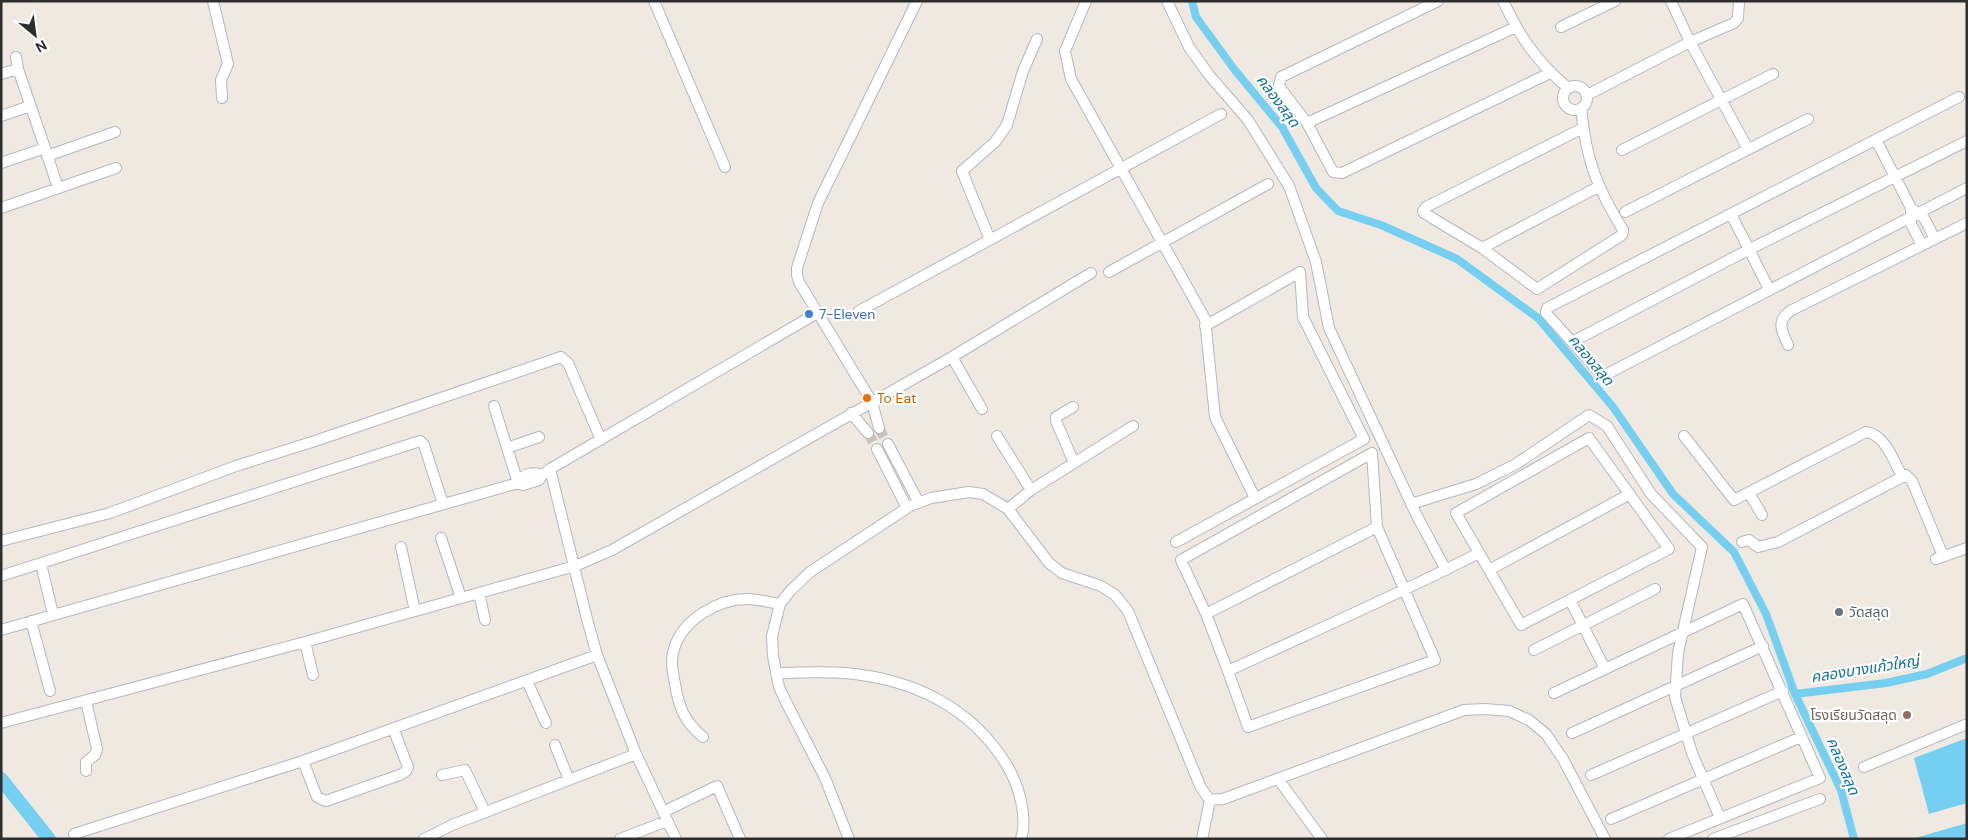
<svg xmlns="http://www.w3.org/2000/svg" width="1968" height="840" font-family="'DM Sans','Noto Sans Thai',sans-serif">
<rect width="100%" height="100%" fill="#efe9e1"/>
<path fill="#75cff0" d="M1967,738V803L1929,814L1914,758Z
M1967,823V839H1912Z"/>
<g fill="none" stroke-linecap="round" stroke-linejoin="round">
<path stroke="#75cff0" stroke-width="8" d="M1192,1L1196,17L1234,69L1282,127L1316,188L1338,211L1381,225L1457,259L1538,318L1613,407L1673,494L1734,552L1766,614L1795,694L1841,790L1854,839
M1795,694L1886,683L1927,674L1967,658"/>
<path stroke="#75cff0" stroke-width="14" d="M1,779L49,839"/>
<path stroke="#c8c4bd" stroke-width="10" stroke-dasharray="10 5" stroke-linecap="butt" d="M879,428L888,444
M868,433L877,449"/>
<defs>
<path id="minor" d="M213,1L228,64L221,80L222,98
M654,1L725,167
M1086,1L1065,51L1071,79L1205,319L1215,417L1255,498
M1167,1L1189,47L1209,75L1248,120L1289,186L1316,262L1329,328L1417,516L1446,570
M1438,1L1281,77L1279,86L1307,123L1333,172L1342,173L1550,73
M1503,1C1521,38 1536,61 1568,88
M1671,1L1690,42L1748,149
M1561,27L1615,1
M16,57L18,69L45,148
M1,74L18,69
M1563 98a12 12 0 1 1 24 0a12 12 0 1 1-24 0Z
M1587,95L1690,42L1734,23L1738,18L1739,1
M1959,97L1547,308L1546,313L1601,374H1607L1967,188
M1581,108C1586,159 1596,186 1623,230L1622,235L1537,289L1482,248L1424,213L1423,211L1426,207L1583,128
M1,116L30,106
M1307,123L1516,27
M1876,140L1911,208
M1622,150L1773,74
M47,156L115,132
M1,163L45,148L58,188
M1,208L116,168
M1625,212L1808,119
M1731,214L1769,289
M990,240L962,171L995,142L1007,125L1023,71L1037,39
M1922,245L1911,224V208L1924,218L1935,239
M1482,248L1598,187
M1109,272L1268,184
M859,311L1221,114
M1572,342L1748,250L1967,141
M1788,345C1782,332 1776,321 1790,311L1967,223
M952,357L982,409
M494,406L518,483
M1073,407L1056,417V421L1074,463
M851,413L868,433
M879,428L872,402L799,282L797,275V268L818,203L917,1
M997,436L1031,490
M1684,436L1734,500L1866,432C1885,434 1894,462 1902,476
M1589,438L1669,549L1521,625L1456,513Z
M888,444L919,503
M507,448L539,437
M877,449L907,508
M550,469L587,619L597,655L636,754L676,839
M518,483C522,474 532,471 542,475
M1749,493L1762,515
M1411,504L1476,484L1516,464L1589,415L1607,426L1651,494L1702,547L1678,653L1675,697L1692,753L1720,818
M1008,509L1031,490L1133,426
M441,538L461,598
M1,541L110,513L236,466L315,441L561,357L568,363L601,440
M1176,542L1364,439L1303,317L1300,272L1205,326
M1742,542L1749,540L1758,547L1778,542L1906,475L1912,481L1943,556
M401,547L415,611
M1936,559L1967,548
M41,564L53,614
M1489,570L1630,494
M1,576L420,441L424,445L443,504
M479,593L485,620
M1570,600L1605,669
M1206,614L1377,527
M31,621L50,691
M1,630L518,483L523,485L539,480L542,475L550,469L819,312
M305,642L313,675
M1534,650L1655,589
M1228,671L1248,727L1435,660L1377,527L1372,453L1181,560L1206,614L1228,671C1312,632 1397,595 1479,553
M776,673C799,673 822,671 845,673C914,679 974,708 1009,769C1019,787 1028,818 1021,839
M527,681L546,723
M1554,693L1743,604L1820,778L1669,839
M86,701L97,749L95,755L86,762V771
M1,723L305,642L575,566L612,550L952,357L1091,273
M1572,733L1763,646
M703,737C684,721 679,708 675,684C673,673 670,660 674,649C682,620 719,598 749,599C759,600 770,602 780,604
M555,745L569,780
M303,761L317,797L326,801L402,774L406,771L408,767L393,728
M1864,767L1967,724
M442,775L465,770L485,812
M1591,775L1783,691
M1278,779L1322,839
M663,812L717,786L740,839
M1611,819L1801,737
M74,834L303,761L597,655
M424,839L452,825L636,754
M620,839L667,821
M849,839L825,778L786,702L779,687L773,656L772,636L780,604L790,591L810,572L910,506L931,498L969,492L983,494L1008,509L1049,563L1062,573L1101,586L1115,595L1128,611L1201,788L1210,800L1223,799L1464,710L1485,709L1509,711L1529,720L1546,734L1563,759L1605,839
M1202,839L1210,800
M1713,839L1820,799"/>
</defs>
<use href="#minor" stroke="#b4b7c1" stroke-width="12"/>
<use href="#minor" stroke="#fff" stroke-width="10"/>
</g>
<circle fill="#3f7fe0" stroke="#fff" stroke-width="2" cx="809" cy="314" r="5"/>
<circle fill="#e8710a" stroke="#fff" stroke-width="2" cx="867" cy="398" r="5"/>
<circle fill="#6b7280" stroke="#fff" stroke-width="2" cx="1839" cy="612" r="5"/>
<circle fill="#8d6e63" stroke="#fff" stroke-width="2" cx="1907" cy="715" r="5"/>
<g text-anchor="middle" stroke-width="4.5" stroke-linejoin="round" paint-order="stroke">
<g font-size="14" fill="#366cbe" stroke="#fff" text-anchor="start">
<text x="819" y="319">7-Eleven</text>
</g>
<g font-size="14" fill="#c56008" stroke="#fff" text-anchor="start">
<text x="877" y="403">To Eat</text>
</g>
<g font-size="14" fill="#5b616d" stroke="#fff" text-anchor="start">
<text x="1849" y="617">วัดสลุด</text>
</g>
<g font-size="14" fill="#785e54" stroke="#fff" text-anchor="end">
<text x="1897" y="720">โรงเรียนวัดสลุด</text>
</g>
<g font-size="15" font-style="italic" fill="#0d6fa3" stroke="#fff">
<text transform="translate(1278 101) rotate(53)" y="5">คลองสลุด</text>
<text transform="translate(1591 360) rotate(50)" y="5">คลองสลุด</text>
<text transform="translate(1865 669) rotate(-9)" y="5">คลองบางแก้วใหญ่</text>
<text transform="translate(1843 766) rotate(67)" y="5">คลองสลุด</text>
</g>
</g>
<rect width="1968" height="840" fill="none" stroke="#2e2e2e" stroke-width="5"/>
<g transform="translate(35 35) rotate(151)" stroke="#ffffff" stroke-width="4" paint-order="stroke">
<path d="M0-4L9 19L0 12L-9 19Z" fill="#2e2e2e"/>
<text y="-8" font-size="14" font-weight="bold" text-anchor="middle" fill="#2e2e2e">N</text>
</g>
</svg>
